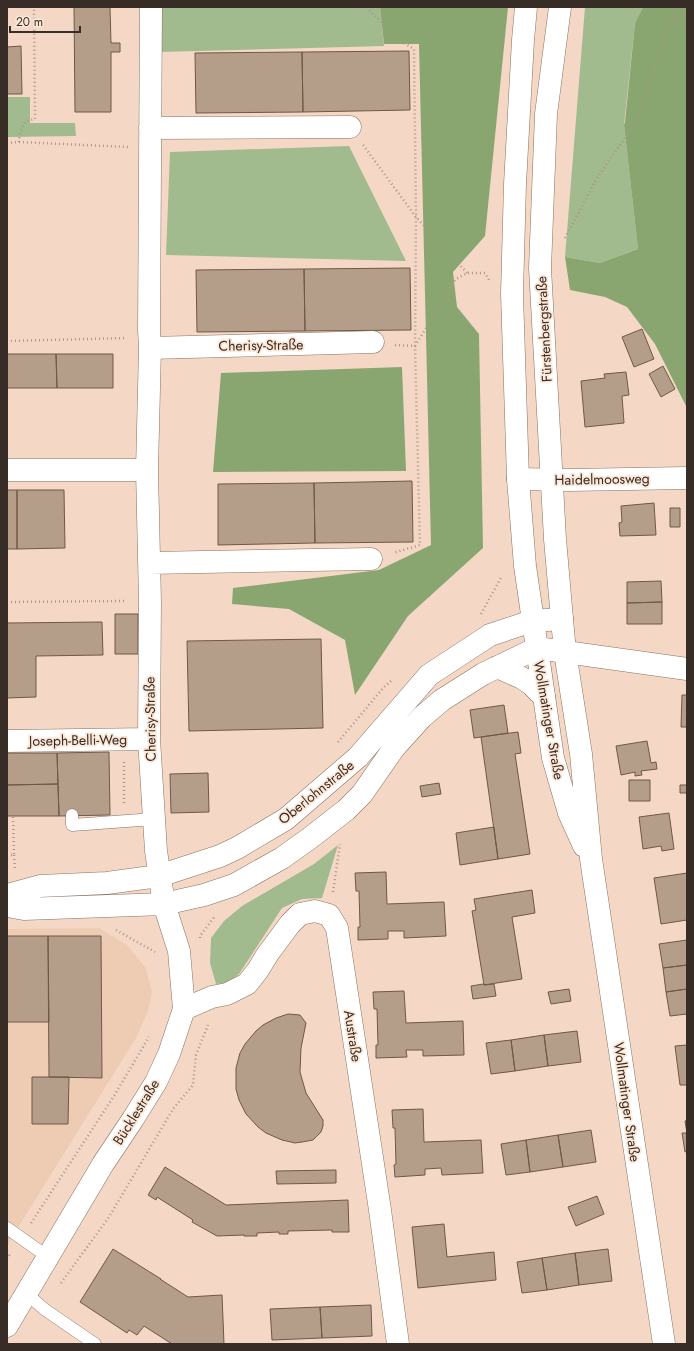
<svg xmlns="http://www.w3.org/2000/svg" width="694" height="1351" font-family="Jost,sans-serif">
<rect width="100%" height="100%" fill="#f4d8c5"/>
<path fill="#eeccb4" d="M99,928L127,945L146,968L152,992L148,1011L136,1038L7,1245V929Z"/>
<path fill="#a1bb8e" d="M161,7H380L384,46L158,52Z
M585,7H643L635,23L624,125L638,249L600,263L565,257Z
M7,97H30V123H75L76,136L7,137Z
M349,146L406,261L166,255L170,152Z
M338,845L322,898L302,899L282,908L239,974L228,983L216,984L210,963L211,938L224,921L242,906L314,864Z"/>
<path fill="#89a671" d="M380,7H508L485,236L453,272L457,307L479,334L483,548L408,616L355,695L345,640L289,609L232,604L233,588L379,570L431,545L419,44H384Z
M643,7H687V408L655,344L627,307L605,297L570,290L565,257L600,263L638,249L624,125L625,122L635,23Z
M402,367L406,471L213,472L221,373Z"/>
<path fill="#b59e89" stroke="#6e5946" d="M74,7H110L111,43H120V52H111V112H75Z
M21,46L22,94H7V47Z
M409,51L410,110L303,112L302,52Z
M302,52L303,112L196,113L195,53Z
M410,268L411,330L305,331L304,269Z
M304,269L305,331L197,332L196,270Z
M642,329L654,359L634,367L622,337Z
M7,354H56L57,388H7Z
M56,354H113V388H57Z
M663,366L675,389L661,397L649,374Z
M626,372L629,395L622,396L624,423L585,427L581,381L605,378L604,374Z
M412,481L413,542L315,543L314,483Z
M314,483L315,543L218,545V484Z
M7,490H17V549H7Z
M17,490H64L65,548L17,549Z
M654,503L656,535L620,536L619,523L622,522L621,506Z
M670,508H680V527H670Z
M661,581L662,602L627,603V582Z
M662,602V624H627V603Z
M115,614H138V654H115Z
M102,622L103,655L36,656V697L7,698V623Z
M321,639L323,728L189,731L187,641Z
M682,695H687V727H681Z
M504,705L508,733L474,738L470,710Z
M518,732L521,753L515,754L530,854L498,859L481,737Z
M647,741L651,763L656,762L657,769L641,771L642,775L635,776V772L621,775L616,746Z
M109,752L110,815L59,816L57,753Z
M7,753H57L58,784L7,785Z
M208,773L209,812L171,813L170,774Z
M629,780H650V801H629Z
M439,783L441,794L422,797L420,786Z
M58,784L59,816H7V785Z
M680,785H687V793H680Z
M669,813L674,849L662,851L661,846L643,849L639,817Z
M494,827L498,859L460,865L456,833Z
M386,872L387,904L444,902L446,936L404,938V931H388V939L358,940V927H360L359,891H356L355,873Z
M687,873V920L661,924L654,878Z
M532,890L535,913L512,917L522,979L484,985L472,911L476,910L474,899Z
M7,936H48L49,1022H7Z
M48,936H101L102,1078L49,1077Z
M687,940V965L663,968L659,944Z
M687,965V989L666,992L663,968Z
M483,984L484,985L494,984L496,996L473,999L471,986Z
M569,989L571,1001L551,1004L548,992Z
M687,989V1014L670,1016L666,992Z
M404,991L406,1023L463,1021L464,1055L423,1056V1050H406L407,1057L376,1058V1045H378L377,1009H374L373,992Z
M288,1014L300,1015L306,1023L301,1048L300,1072L306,1093L323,1120V1126L321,1132L313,1140L302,1142L295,1143L282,1140L266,1133L258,1127L246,1114L239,1100L236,1089V1068L240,1053L245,1044L256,1031L263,1025L276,1018Z
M577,1031L581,1062L548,1066L544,1035Z
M544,1035L548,1066L515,1071L511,1040Z
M511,1040L515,1071L491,1074L486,1043Z
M687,1045V1085H680L675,1046Z
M32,1077H69L68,1124H32Z
M423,1109L424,1142L481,1140L483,1173L442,1175L441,1168L425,1169V1175L395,1177L394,1165L396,1164L395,1128H393L392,1110Z
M687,1120V1151L685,1152L682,1133H687L685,1121Z
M591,1130L596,1162L563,1167L558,1135Z
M558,1135L563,1167L530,1172L526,1140Z
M526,1140L530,1172L506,1175L501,1144Z
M165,1167L226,1205L348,1200L349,1232H332V1230L288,1231V1234H279V1232L257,1233V1236H244V1235L217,1236L192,1222L193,1220L157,1197L156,1200L148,1195Z
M336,1170V1183L277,1184L276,1171Z
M597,1196L604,1214L576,1226L568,1207Z
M444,1224L447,1257L494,1252L496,1280L418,1288L412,1227Z
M113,1249L161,1279H160L188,1297L222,1295L224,1344H172L144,1326L137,1335L129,1330L127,1333L80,1302Z
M608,1249L612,1281L579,1285L575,1253Z
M575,1253L579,1285L547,1290L542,1258Z
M542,1258L547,1290L522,1293L517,1262Z
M371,1305L372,1336L322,1338L320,1307Z
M320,1307L322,1338L272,1340L270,1309Z"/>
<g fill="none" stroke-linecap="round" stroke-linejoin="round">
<defs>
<path id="lane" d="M72,815V825L154,819
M7,1228L48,1257
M26,1293L44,1309L95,1344"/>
<path id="street" d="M150,128L350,127
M150,348L373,342
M7,470H147
M518,479L569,480L687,478
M149,563L371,559
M497,667L522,678L531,684L544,697
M7,741L149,739
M7,895L40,886L107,883L159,876L220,856L237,848L286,819L358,757L429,675L490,635L532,621L562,619
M7,906L24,909L164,904L204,895L234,885L282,858L310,838L346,810L362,794L394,748L422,717L442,700L483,674L537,648L687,669
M184,1009L212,997L227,994L247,984L258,970L267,955L290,924L300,914L315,911L329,915L337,928L380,1210L398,1344
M7,1326L103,1164L133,1119L156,1082L169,1054L184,1009L179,951L164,904L156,851L149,739L150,602L147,470L150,348L149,330L151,7"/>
<path id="secondary" d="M526,7L523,40L515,184L512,294L518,479L525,566L553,758L569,813L584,846
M560,7L546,114L540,268L555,539L562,619L565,652L581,754L591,859L664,1344"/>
</defs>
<use href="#lane" stroke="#8a7160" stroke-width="13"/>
<use href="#street" stroke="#8a7160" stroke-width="23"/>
<use href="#secondary" stroke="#8a7160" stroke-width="23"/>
<path stroke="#ac9688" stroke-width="2.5" stroke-dasharray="1 3" stroke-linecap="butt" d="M367,7L371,12L399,40L414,49L416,217L415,346L420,545L393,553
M674,22L687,13
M19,142L20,132L26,121L35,119L34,7
M7,143L19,142L128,147
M363,145L416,217L467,273
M565,238L597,178L640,116L662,42L681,7
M7,341L127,338
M395,345L415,346L456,279L467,273H485L489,280
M7,602L127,601
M481,614L502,576
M338,742L384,687L391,681
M124,762V803
M7,855H14L13,816
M14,855L15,869
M333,892L340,844
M116,930L155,952
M200,938V936L215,916
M31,1223L114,1096L149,1037
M7,1259L11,1252
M61,1283L109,1217L173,1109L193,1085L196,1055L208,1025"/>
<use href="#lane" stroke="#fff" stroke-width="12"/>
<use href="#street" stroke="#fff" stroke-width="22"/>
<use href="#secondary" stroke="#fff" stroke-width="22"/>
</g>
<g text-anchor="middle" stroke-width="3.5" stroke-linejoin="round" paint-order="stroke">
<g font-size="14" fill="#382d26" stroke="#fde7d7">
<text transform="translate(544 329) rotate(-93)" y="5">Fürstenbergstraße</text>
<text transform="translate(261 345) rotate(-1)" y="5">Cherisy-Straße</text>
<text transform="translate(602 479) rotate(-1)" y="5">Haidelmoosweg</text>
<text transform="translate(150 719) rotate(-91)" y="5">Cherisy-Straße</text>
<text transform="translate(549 720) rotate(80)" y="5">Wollmatinger Straße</text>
<text transform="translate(78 740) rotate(-1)" y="5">Joseph-Belli-Weg</text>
<text transform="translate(316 792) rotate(-39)" y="5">Oberlohnstraße</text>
<text transform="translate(353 1036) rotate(81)" y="5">Austraße</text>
<text transform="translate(627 1102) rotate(82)" y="5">Wollmatinger Straße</text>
<text transform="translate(136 1112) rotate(-58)" y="5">Bücklestraße</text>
</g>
</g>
<rect width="694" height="1351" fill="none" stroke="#382d26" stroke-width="16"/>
<path d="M10 26v6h70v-6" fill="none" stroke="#382d26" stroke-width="2"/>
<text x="16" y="26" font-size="12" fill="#382d26" stroke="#fde7d7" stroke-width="3" paint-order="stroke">20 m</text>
</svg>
